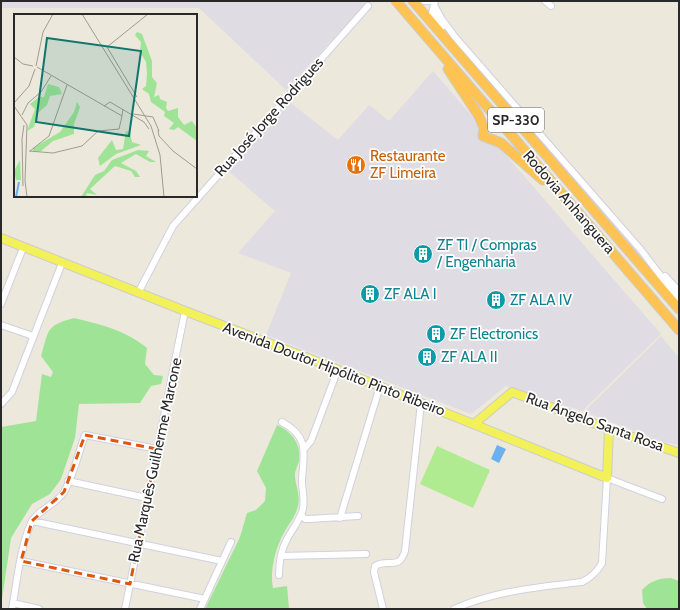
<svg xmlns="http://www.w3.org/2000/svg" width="680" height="610" font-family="Cabin,sans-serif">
<rect width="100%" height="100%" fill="#ece8db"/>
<path fill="#e0dce4" d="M1,1H368L286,90L199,8H1Z
M433,71L661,334L582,411L506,386L471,414L266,335L291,273L238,253L275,211L226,169L287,100L338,140L369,105L389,121Z
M661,336L679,358V445L664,442L587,413L585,411Z"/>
<path fill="#9fe496" d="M74,318C102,325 123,329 147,348L145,364L154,375L163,376L161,384L151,386L140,403L79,404L75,438L61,479L50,494L32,504L11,538L1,606V427L36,421L42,374L51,377L53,372L41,356C49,330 45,326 74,318Z
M277,425C291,431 302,444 299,461C298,466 295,470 295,475C295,485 301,496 298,506C295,519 285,528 280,541C274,554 270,574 273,588L287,586L289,609H205L240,537L247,513L256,510L265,501L266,488L257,471Z
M671,578L679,581V609H647L643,603L642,590C650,581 659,578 671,578Z"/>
<path fill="#b1eb91" d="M437,446L490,470L473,508L420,484Z"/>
<path fill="#6cb0f0" d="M497,445L506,449L499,463L491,459Z"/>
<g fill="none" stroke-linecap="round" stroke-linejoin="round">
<defs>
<path id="minor" d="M424,1H431
M435,1L432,13L442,27
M545,1L551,6
M434,5L441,18L455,37L641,250L679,300
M665,276L679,291
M138,293L173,226L368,6
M1,304L23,248
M1,325L33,336
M1,404L12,392L62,263
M304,449L311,441L338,369
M68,481L147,498
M301,515L305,519H309L358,516
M340,518L380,386
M32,521L222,561
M281,556L366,554
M21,561L205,599
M279,575C279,563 281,550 287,539C292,530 299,521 302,512C306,502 302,492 302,481C303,455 311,438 282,422
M13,603L39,609
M12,609C17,582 20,548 31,523C38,509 56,505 64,492C73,477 79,451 85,435L157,449
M125,609L185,311
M200,609L231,542
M383,609L374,572L375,566C388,558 399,571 405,551L421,403
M454,609C495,591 538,587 582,582C592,577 597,572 602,563L607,478L662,499"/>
<path id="major" d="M1,238L185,311L329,366L607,478L609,429
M474,424L512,392L609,429L679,453"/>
<path id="highway" d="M396,1L679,330
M413,1L679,309
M448,69L479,116L484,128L483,136L501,143L543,180"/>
</defs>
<use href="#minor" stroke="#d1d0e3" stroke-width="8"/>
<use href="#major" stroke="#ccc" stroke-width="10"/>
<use href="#highway" stroke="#ccc" stroke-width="11"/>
<use href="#minor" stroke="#fff" stroke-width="6"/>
<use href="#major" stroke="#f3f159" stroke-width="8"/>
<use href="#highway" stroke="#ffc353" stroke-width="9"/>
</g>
<path fill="none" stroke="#de570d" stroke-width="3" stroke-dasharray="8 5" stroke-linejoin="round" d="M85,435L157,449L130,584L21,561L32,521L64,492Z"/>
<defs>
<symbol id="restaurant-disc" viewBox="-11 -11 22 22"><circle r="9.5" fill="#e8710a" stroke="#fff"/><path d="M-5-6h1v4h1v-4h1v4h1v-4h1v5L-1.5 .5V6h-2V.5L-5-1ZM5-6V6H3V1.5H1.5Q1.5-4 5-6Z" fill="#fff"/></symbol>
<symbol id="building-disc" viewBox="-11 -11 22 22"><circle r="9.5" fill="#0f9aa8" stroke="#fff"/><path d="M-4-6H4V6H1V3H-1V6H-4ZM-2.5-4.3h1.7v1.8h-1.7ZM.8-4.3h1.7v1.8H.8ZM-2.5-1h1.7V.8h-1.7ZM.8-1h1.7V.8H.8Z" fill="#fff"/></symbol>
</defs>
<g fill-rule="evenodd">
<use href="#restaurant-disc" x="345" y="154" width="22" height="22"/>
<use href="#building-disc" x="412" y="243" width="22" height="22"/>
<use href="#building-disc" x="359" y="283" width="22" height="22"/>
<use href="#building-disc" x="485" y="289" width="22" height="22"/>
<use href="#building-disc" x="425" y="323" width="22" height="22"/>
<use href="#building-disc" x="416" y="346" width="22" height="22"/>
</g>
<g text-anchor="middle" stroke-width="3.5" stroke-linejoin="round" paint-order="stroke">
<rect fill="#fff" stroke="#696969" stroke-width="1" x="488" y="108" width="56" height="24" rx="3"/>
<g font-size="14" font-weight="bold" fill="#292929">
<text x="516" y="125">SP-330</text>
</g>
<g font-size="15" fill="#292929" stroke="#fff">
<text transform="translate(269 117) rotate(-48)" y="5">Rua José Jorge Rodrigues</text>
<text transform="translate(569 202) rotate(49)" y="5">Rodovia Anhanguera</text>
<text transform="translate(334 369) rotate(21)" y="5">Avenida Doutor Hipólito Pinto Ribeiro</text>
<text transform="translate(595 422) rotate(20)" y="5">Rua Ângelo Santa Rosa</text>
<text transform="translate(155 460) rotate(-78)" y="5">Rua Marquês Guilherme Marcone</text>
</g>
<g font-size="15" fill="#c56008" stroke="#fff" text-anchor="start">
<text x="370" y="161">Restaurante<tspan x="370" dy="17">ZF Limeira</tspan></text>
</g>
<g font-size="15" fill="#0d838f" stroke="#fff" text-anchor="start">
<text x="437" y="250">ZF TI / Compras<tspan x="437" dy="17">/ Engenharia</tspan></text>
<text x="384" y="299">ZF ALA I</text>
<text x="510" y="305">ZF ALA IV</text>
<text x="450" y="339">ZF Electronics</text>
<text x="441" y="362">ZF ALA II</text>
</g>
</g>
<g transform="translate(14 14)">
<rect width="183" height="183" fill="#ece8db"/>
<path d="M123,18L128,20L138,47V63L143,69L140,83L145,81L146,85L153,88L152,94L154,97L164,94V103L170,111L178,107L183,114V127L164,113L160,116L155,115L160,109L150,102L151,98L137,88L135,80L128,75L132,72L133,60L132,48L126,38L127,28L121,21ZM34,70L45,73L48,80L36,82L33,91L24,99L20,113L13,117L21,95L16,90L25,83H30ZM63,88L66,93L60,110V120L39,127L26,138L19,137V134L46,118L60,98ZM112,117L116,118L118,128L127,131L102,140L86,152L84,144L98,126L102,136L109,135ZM124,136L135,137L132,142L142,148H136L122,140L107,149L122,157L126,163H121L117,157L101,152L76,175L83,181L73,179L72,183H67L81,161L90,157L98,146ZM6,146L7,166H2L0,157Z" fill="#9fe496"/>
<path fill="none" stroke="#6cb0f0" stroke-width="2" d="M2,183L5,168"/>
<path fill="none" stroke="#9e9c94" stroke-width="1" d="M68,0L137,112L146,141L150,183M93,33L123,83M93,33L134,0M0,43L9,50L19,52M22,52L29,18L39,0M23,53L108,102L109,95M0,89L15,72L21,55M0,92L13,111L11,167L13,183M90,92L96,88L130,108L135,115M119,100L139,103L145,117M8,101L14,89L27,78L37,62M144,116L145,122L159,137L183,155M15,137L39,139L68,132L84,117L105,115L108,102M16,137L35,122L53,71M9,172L8,125L10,111"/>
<path fill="#0f766e" fill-opacity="0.15" stroke="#0f766e" stroke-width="2" d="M33,24L127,37L115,122L22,108Z"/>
<rect width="183" height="183" fill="none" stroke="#292929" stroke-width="2"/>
</g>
<rect width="680" height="610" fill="none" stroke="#292929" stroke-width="4"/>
</svg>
